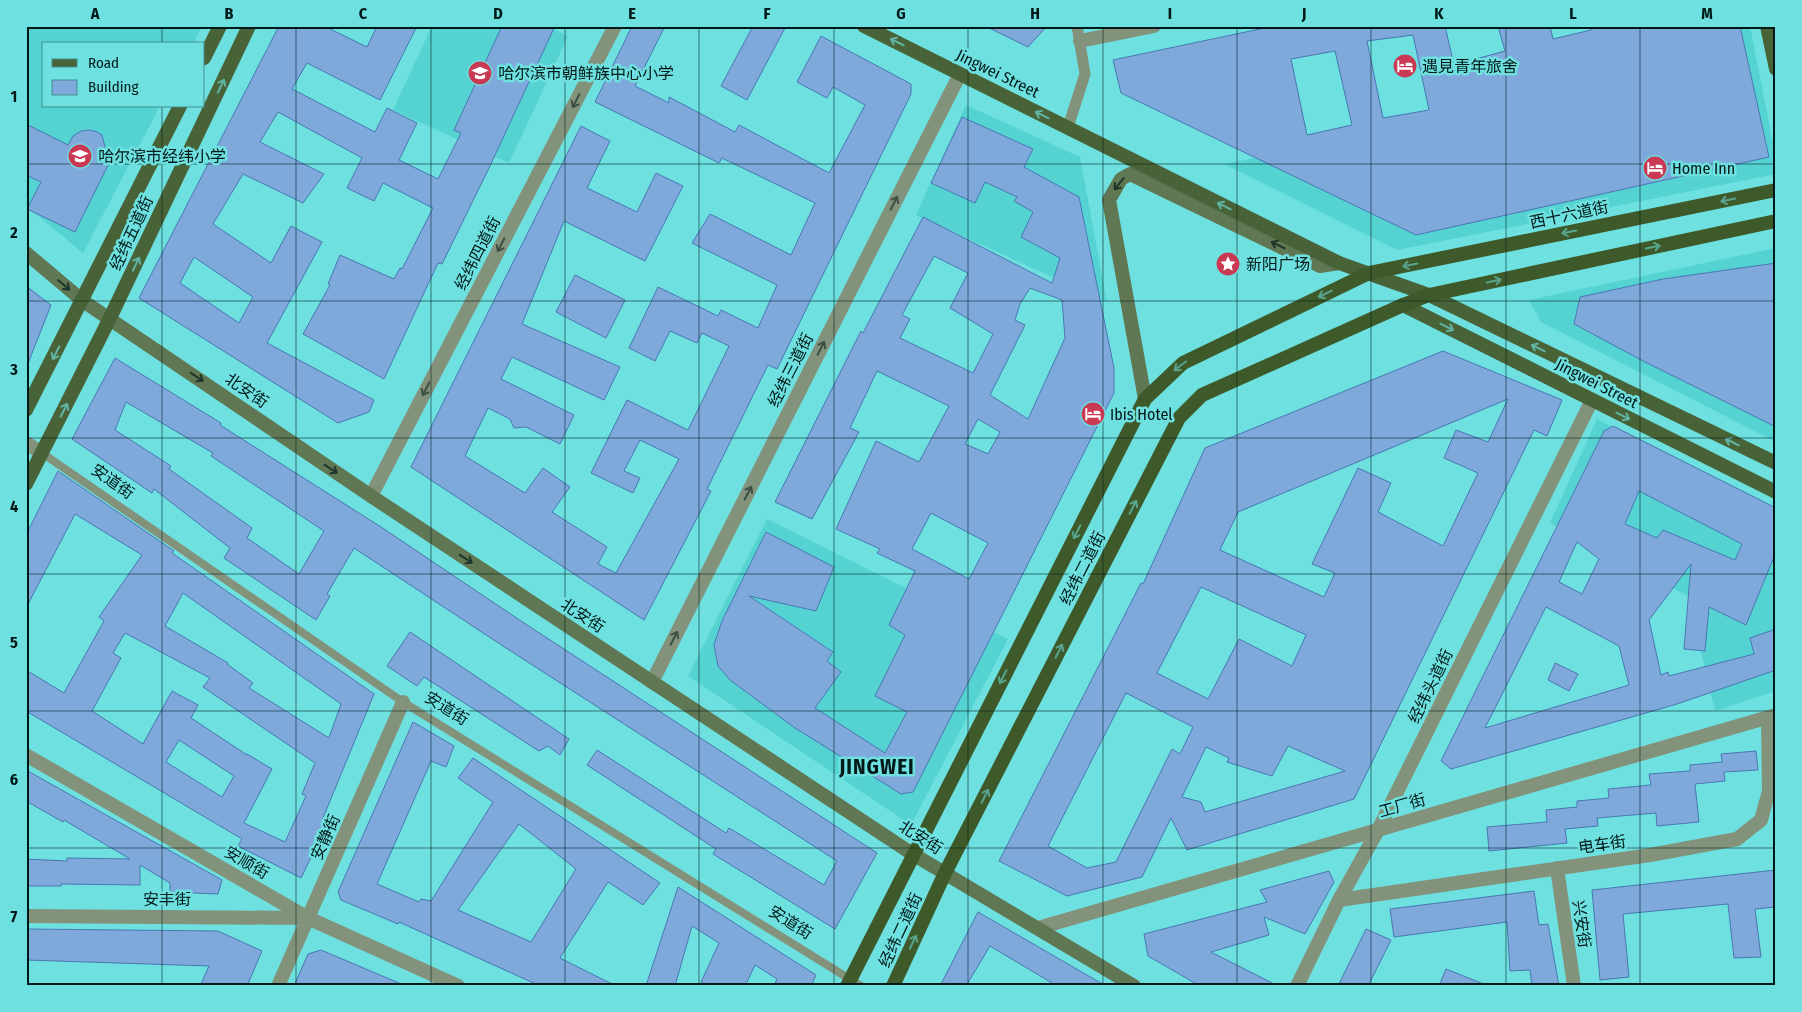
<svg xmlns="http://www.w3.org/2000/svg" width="1802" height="1012" font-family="'Fira Sans Condensed','Noto Sans SC',sans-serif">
<rect width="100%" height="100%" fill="#6ee0df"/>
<path fill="#54d3d2" d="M26,26H202L193,44H44V106H160L83,253L26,206Z
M432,26H547L568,36L509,163L393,110Z
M1682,26H1750L1776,158V174L1397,250L1224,164L1693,77Z
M966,105L1080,157L1107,302L916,215Z
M1776,248V442L1541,322L1529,300Z
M1597,419L1776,510V691L1715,711L1688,596L1550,523Z
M767,519L1008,639L911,825L688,676Z"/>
<path fill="#7fa8db" stroke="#4878b2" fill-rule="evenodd" d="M279,26H324L367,47L377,26H417L380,100L307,63L292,89L375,132L387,108L417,123L399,160L438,179L461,133L454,130L502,26H555L489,168L442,264L438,263L384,379L303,334L330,285L328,284L340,255L394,279L400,268L402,269L433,208L383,183L374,201L347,188L362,158L278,112L260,142L324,174L303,203L243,174L213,224L271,263L291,226L322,242L267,343L374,400L369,412L338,423L139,298ZM194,257L253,297L239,323L180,283Z
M632,26H665L635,86L669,103V97L735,132L739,125L829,173L865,105L833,87L827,98L797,82L821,36L911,84V94L777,369L768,365L707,489L711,491L644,620L411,467L581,126L610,141L587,188L637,212L656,173L683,186L645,261L564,221L522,324L620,367L604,400L512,357L501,379L574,415L560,444L526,427L514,428L510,419L488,408L465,456L525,493L543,468L570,487L552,512L607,547L598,564L616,573L679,459L640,440L624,471L640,478L633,493L591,473L627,400L688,430L729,346L702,333L697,343L670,331L655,361L629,348L658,287L718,316L721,310L758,328L777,285L692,243L710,214L791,255L815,203L722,158L719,163L595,102Z
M753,26H786L747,100L721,86Z
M985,26H1047L1028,47Z
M1274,26H1445L1454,65L1505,51L1498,26H1550L1553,39L1591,30L1590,26H1740L1769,157L1416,235L1121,93L1113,60ZM1413,35L1429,110L1383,118L1367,41ZM1335,51L1352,125L1307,135L1291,59Z
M962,117L1033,149L1024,167L1079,197L1114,368V393L913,792L901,794L795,728L730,680L718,666L714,645L722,621L766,532L834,567L816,611L749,596L833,652L827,661L841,672L815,708L885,753L907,712L875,696L905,635L889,625L915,571L877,553L880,549L836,529L876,441L919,462L949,406L877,371L850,428L859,432L812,519L775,502L861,331L863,333L923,217L1052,283L1060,258L1021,237L1033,212L1014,201L1017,197L985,182L975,203L931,183ZM934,256L968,273L950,308L993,334L973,373L900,338L910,319L902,315ZM1030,288L1062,300L1065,338L1028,419L990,395L1025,325L1015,320L1020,304ZM978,419L1000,432L988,454L965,444ZM931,513L988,543L969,579L912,549Z
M26,124L68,145L73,136L81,131L90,130L97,132L102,135L105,147L104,163L108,165L75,232L27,209L41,182L26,175Z
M1776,263V427L1645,362L1574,324L1580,297L1663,279Z
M575,275L625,300L606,338L556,312Z
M26,286L51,305L27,366H26Z
M1443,351L1562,400L1547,436L1534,430L1354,799L1187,850L1171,818L1142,877L1067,896L999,861L1141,583L1143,584L1205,448ZM1508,399L1488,442L1456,430L1444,458L1478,473L1443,546L1378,512L1391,483L1358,468L1312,564L1335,573L1324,597L1220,550L1238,512ZM1201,587L1306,635L1292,666L1239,639L1208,699L1157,673ZM1126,693L1193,727L1180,754L1172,749L1116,862L1087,868L1048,846ZM1288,746L1345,771L1205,812L1201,802L1182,797L1206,747L1229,758L1227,762L1272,776Z
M115,358L221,423L220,425L381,527L524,623L877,853L835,929L713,854L716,849L587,765L597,750L726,833L729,828L824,885L837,861L506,648L354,548L327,594L330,596L316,620L224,558L230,548L154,489L152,493L72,439ZM126,402L213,453L211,456L324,531L299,574L247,538L252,528L169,469L171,466L115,430Z
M1613,426L1776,508V552L1746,625L1709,607L1705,651L1684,649L1691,564L1649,620L1661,675L1668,672L1669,676L1754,654L1750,638L1776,629V670L1677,704L1451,769L1441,761L1604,431ZM1639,491L1742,544L1735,560L1663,530L1657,538L1625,524ZM1577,542L1599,559L1582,594L1559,582ZM1546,607L1619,646L1629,685L1485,728Z
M58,471L174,551L172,553L374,694L323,818L329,821L301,878L238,846L242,839L26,711V670L64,693L104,621L99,617L142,555L75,514L26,608V535ZM183,593L341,704L329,738L249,688L253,683L227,664L228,663L165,626ZM125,633L210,678L203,687L315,763L302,794L306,796L285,842L244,823L272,769L247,754V755L191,718L198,705L172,691L143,744L92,711L121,658L113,653ZM179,740L234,776L222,797L166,762Z
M410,632L569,739L560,755L548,746L539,751L424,677L417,686L387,666Z
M1555,663L1578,674L1569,691L1548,680Z
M413,722L454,746L446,767L431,761L377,884L419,902L421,899L431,901L493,802L458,778L473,758L660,883L643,905L608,882L560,958L616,986H540L399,922L398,924L341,900L338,892ZM519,824L576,869L531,942L458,910Z
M1756,751L1758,770L1724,772L1725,781L1695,784L1699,822L1657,826L1656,813L1597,818L1598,826L1565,829L1567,843L1489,851L1487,827L1547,822L1546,810L1577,807V801L1609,798L1608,789L1651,785L1649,774L1690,771V765L1722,762L1721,754Z
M26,770L222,880L218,894L170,892V883L140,865V885L61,884V886H26V859L67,861V858L130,859L64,820L63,822L26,801Z
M1776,870V907L1755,909L1761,957L1734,958L1728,904L1623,914L1629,977L1600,980L1592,890Z
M1329,871L1334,882L1305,934L1264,917L1269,935L1211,952L1278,986H1200L1148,956L1144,934L1267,902L1260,890Z
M678,887L816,975L811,986H774L777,979L755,965L745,986H708L701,982L719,943L692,926L675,986H646Z
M1534,891L1539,925L1548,924L1559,986H1532L1530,970L1510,971L1507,922L1394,937L1390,909Z
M978,912L1106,986H1057L990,946L966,986H940Z
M26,929L218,931L262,951L247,986H200L209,966L26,960Z
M1366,929L1391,940L1368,986H1338Z
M321,950L406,986H294L308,954Z
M1446,969L1486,985V986H1439Z"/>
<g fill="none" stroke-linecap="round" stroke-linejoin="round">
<path stroke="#83927a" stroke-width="8" d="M42,453L403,702L861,986"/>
<path stroke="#83927a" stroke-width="11" d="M1068,127L1085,74L1077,26"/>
<path stroke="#83927a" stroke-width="14" d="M1080,41L1154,26
M26,443L42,453"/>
<path stroke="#83927a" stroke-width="14" d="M371,496L615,26
M652,682L960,74
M26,755L308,918L458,986
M1557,868L1574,986
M1339,900L1650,855L1737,839L1761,820L1769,791L1768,717
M26,916L307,918
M1038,928L1776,715
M278,986L403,702
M1297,986L1339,900L1378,830L1592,400"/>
<path stroke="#607753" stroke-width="14" d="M26,253L83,301L371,496L911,853L1134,986
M1145,399L1109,200L1121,179L1130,174L1320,266L1339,263"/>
<path stroke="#486337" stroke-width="14" d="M864,26L1339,263L1429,295L1776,463
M1767,26L1776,69
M204,58L220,26
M1403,305L1776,492
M26,410L180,106
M26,484L110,318L249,26"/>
<path stroke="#3e5a2a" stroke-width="14" d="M847,986L1145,399L1183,363L1369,273L1776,190
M893,986L945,873L1179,418L1202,395L1403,305L1429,295L1776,221"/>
</g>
<defs><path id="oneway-shaft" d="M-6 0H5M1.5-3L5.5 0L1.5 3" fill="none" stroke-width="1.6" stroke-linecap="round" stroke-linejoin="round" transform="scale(1.25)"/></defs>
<g stroke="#61b4a4">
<use href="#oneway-shaft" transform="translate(897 42) rotate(-154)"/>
<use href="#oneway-shaft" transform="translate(221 86) rotate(-65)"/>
<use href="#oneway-shaft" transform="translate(1042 115) rotate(-154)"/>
<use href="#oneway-shaft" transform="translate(1224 206) rotate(-153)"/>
<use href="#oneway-shaft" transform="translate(136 264) rotate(-65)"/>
<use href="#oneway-shaft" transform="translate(1447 327) rotate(27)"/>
<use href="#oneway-shaft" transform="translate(1538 348) rotate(-154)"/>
<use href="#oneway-shaft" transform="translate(56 353) rotate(117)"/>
<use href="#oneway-shaft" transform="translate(64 410) rotate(-63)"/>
<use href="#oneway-shaft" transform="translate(1623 416) rotate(27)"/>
<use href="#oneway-shaft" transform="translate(1732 442) rotate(-154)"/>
</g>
<g stroke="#3c4f45">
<use href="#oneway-shaft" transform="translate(576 101) rotate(117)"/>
<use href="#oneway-shaft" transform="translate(894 203) rotate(-63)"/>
<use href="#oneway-shaft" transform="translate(501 245) rotate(117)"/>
<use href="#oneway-shaft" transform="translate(821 348) rotate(-63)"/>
<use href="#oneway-shaft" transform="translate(426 389) rotate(117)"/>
<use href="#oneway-shaft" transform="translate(748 493) rotate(-63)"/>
<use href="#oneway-shaft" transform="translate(674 638) rotate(-63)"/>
</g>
<g stroke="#1e352a">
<use href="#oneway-shaft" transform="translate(1119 184) rotate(129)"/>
<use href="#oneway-shaft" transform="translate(1278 245) rotate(-154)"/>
<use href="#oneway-shaft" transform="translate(64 285) rotate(40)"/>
<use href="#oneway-shaft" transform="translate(197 377) rotate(34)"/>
<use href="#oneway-shaft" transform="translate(331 469) rotate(34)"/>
<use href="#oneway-shaft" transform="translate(466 559) rotate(33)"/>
</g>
<g stroke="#58a48e">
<use href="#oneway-shaft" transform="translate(1728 200) rotate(168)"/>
<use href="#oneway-shaft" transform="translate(1569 232) rotate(168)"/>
<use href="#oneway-shaft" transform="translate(1653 247) rotate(-12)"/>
<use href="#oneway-shaft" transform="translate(1410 265) rotate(168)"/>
<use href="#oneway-shaft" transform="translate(1494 281) rotate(-12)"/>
<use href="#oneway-shaft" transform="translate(1325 294) rotate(154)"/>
<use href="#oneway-shaft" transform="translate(1180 366) rotate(143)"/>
<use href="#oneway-shaft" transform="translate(1133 507) rotate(-63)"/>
<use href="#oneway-shaft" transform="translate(1077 532) rotate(117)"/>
<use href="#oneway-shaft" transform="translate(1059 651) rotate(-63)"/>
<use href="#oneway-shaft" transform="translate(1003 677) rotate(117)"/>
<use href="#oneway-shaft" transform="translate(985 796) rotate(-63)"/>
<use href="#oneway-shaft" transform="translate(913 942) rotate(-65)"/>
</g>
<path fill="none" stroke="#021919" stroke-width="1" stroke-opacity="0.55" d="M162,26V44M296,26V986M431,26V986M565,26V986M699,26V986M834,26V986M968,26V986M1103,26V986M1237,26V986M1371,26V986M1506,26V986M1640,26V986M162,106V986M26,164H1776M26,301H1776M26,438H1776M26,574H1776M26,711H1776M26,848H1776"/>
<defs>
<symbol id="hotel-disc" viewBox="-11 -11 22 22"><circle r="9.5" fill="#c93954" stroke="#6ee0df"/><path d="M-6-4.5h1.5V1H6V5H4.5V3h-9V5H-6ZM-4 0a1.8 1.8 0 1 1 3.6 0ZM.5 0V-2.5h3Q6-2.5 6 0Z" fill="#fff"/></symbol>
<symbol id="school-disc" viewBox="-11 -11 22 22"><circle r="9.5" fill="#c93954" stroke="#6ee0df"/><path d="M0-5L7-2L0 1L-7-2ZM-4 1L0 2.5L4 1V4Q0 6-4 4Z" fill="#fff"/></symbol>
<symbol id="sight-disc" viewBox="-11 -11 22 22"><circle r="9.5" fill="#c93954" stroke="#6ee0df"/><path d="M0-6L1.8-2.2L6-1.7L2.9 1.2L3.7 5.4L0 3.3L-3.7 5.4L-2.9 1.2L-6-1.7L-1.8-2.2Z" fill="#fff"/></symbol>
</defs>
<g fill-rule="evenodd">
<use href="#hotel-disc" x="1391" y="52" width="28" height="28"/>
<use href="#school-disc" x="466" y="59" width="28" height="28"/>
<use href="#school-disc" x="66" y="142" width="28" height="28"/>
<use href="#hotel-disc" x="1641" y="154" width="28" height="28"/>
<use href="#sight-disc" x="1214" y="250" width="28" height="28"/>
<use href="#hotel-disc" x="1079" y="400" width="28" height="28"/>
</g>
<g text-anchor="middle" stroke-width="5" stroke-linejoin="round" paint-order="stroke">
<g font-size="16" fill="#021919" stroke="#6ee0df" text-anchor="start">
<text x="1422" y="72">遇見青年旅舍</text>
<text x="498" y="79">哈尔滨市朝鲜族中心小学</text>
<text x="98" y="162">哈尔滨市经纬小学</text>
<text x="1672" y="174">Home Inn</text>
<text x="1246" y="270">新阳广场</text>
<text x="1110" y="420">Ibis Hotel</text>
</g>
<g font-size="16" fill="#021919" stroke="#6ee0df">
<text transform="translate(998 73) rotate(26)" y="6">Jingwei Street</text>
<text transform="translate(1569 214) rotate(-12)" y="6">西十六道街</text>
<text transform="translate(131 233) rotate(-65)" y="6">经纬五道街</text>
<text transform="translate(477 253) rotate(-63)" y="6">经纬四道街</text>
<text transform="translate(790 370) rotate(-63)" y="6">经纬三道街</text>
<text transform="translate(1597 383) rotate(27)" y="6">Jingwei Street</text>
<text transform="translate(247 390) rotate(34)" y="6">北安街</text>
<text transform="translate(113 481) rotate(35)" y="6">安道街</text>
<text transform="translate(1082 568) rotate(-63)" y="6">经纬二道街</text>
<text transform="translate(583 615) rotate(33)" y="6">北安街</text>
<text transform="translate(1430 686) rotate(-64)" y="6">经纬头道街</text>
<text transform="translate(447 708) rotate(32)" y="6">安道街</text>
<text transform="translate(1402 805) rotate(-16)" y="6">工厂街</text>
<text transform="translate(325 837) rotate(-66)" y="6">安静街</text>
<text transform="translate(921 837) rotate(32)" y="6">北安街</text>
<text transform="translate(1602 844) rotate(-8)" y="6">电车街</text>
<text transform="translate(247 862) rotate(30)" y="6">安顺街</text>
<text x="167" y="905">安丰街</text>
<text transform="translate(791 922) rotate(32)" y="6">安道街</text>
<text transform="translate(1582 924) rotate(82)" y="6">兴安街</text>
<text transform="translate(900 930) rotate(-65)" y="6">经纬二道街</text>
</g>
<g font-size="21" font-weight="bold" letter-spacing="1" fill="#021919" stroke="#6ee0df">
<text x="877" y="774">JINGWEI</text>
</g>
</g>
<rect width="1802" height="1012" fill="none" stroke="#6ee0df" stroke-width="55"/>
<rect x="42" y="42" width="162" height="65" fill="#6ee0df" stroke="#439090"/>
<rect x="52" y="59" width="25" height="8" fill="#486337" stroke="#439090"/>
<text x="88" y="68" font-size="15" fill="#021919">Road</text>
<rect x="52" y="80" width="25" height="15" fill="#7fa8db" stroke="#439090"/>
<text x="88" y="92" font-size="15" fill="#021919">Building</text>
<rect x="28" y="28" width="1746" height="956" fill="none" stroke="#021919" stroke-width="2"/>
<g font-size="16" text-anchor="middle" font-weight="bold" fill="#021919">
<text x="95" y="19">A</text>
<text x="229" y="19">B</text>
<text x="363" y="19">C</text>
<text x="498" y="19">D</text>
<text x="632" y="19">E</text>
<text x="767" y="19">F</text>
<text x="901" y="19">G</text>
<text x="1035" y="19">H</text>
<text x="1170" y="19">I</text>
<text x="1304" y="19">J</text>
<text x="1439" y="19">K</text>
<text x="1573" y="19">L</text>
<text x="1707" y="19">M</text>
<text x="14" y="102">1</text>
<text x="14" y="238">2</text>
<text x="14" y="375">3</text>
<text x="14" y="512">4</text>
<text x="14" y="648">5</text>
<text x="14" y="785">6</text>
<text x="14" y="922">7</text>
</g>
</svg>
